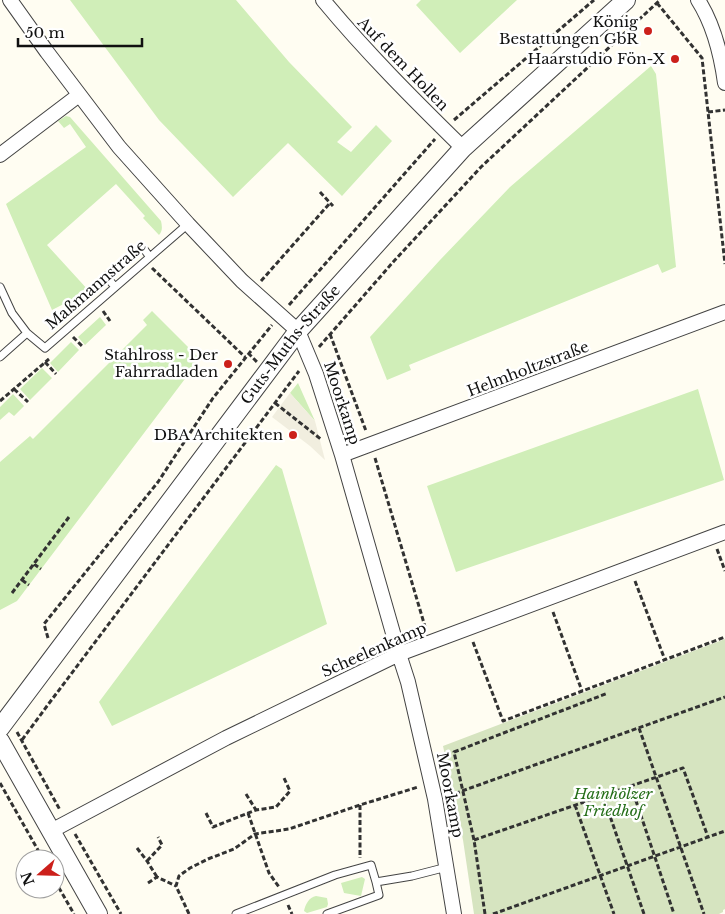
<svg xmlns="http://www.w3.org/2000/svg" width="725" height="914" font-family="'Libre Baskerville',serif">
<rect width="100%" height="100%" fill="#fffdf2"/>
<path fill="#d0eeb8" d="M70,0H236L289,62L352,127L337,142L351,152L376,125L392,141L342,196L288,143L233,197L159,120Z
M421,0H517L460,53L416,5Z
M651,66L656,74L676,267L662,273L658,264L409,365L411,370L387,380L370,337L440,260L510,187Z
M66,116L70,117L161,221C162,226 163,231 159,235L143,218L145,216L116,184L47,245L89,291L52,310L6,204L86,147L70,124L64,128L58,121Z
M152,311L200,359L17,601L0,610V462L30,436L33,439L147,325L143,320Z
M100,317L106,325L85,345L78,337Z
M71,342L79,350L58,372L50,363Z
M42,368L52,378L30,400L20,389Z
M298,383L315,421L290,393Z
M698,389L724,480L456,572L427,486Z
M13,394L24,406L14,416L9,412L0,420V407Z
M276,465L282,469L327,624L112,726L99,702Z
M362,877L365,879L361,896L344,893L341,883Z
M316,896L327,898L328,904L327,907L307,913L304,911C305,905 309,897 316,896Z"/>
<path fill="#d6e4c0" d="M725,639V909L723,910V912L719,914H474L463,840L443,746Z"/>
<path fill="#f1eedf" d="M290,393L315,421L325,460L310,446L272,417Z"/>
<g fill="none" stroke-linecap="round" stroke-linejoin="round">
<defs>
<path id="service" d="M144,249L149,256
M106,276L115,287
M0,287L12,313L27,333
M0,357L27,333L45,348L188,224
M236,914L335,875L371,865L376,882
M327,914L379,895L376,882L412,876L447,867"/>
<path id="minor" d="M10,0L47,52L119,147L188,224L242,281L298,331L316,374L342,455L399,654L408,682L435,799L454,914
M323,0C366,52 414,100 463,148
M698,0C714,25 721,54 725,83
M0,155L79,95
M342,455L725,312
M51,831L226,738L399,654L725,532"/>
<g id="tertiary">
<path id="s1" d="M0,728L298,331L463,148L626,0"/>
<path d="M0,741L98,914"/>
</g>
</defs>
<use href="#service" stroke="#434343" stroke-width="9"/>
<use href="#minor" stroke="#434343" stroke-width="16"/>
<use href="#tertiary" stroke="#434343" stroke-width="20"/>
<path stroke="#323232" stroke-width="3" stroke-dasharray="5 2.5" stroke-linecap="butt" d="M657,3L702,58L725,264
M708,112L725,110
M454,120L594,0
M320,192L333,206
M152,268L245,357
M261,281L330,203
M289,305L435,139
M103,311L110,321
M330,334L366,431
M73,337L83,347
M319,347L394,261L481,167L660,0
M248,353L257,362
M45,362L56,374
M14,389L28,402
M0,401L49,359
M275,403L322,440
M375,458L426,630
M717,549L725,571
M34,564L41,569
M22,580L29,585
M635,581L665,660
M12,593L69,517
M553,612L582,691
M48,638L44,624L158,482L213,398L272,325
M473,642L503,721L725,637
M639,728L704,914
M17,732L60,810
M22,740L47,706L299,371
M0,783L43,859
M631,786L674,914
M246,794L256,810
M448,796L725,697
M603,796L644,914
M360,805V858
M575,805L614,914
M206,813L213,827L256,810L276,807L290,791L283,776
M248,813L269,873L279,887
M75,834L121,914
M474,840L683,768L708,837
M137,848L147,861L157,877
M147,861L162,845L158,837
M55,881L74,914
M148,883L157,877L176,886
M288,905L292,914
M189,914L176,886L179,876L190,868L208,859L234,849L255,834L289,829L360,805L418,787
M485,914L474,840L454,752L608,693
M493,914L725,831"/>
<use href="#service" stroke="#fff" stroke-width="7"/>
<use href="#minor" stroke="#fff" stroke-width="14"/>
<use href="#tertiary" stroke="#fff" stroke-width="18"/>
</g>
<g fill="#cc201b" stroke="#fff" stroke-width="2">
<circle cx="648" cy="31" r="5"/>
<circle cx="675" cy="59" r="5"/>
<circle cx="228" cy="364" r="5"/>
<circle cx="293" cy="435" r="5"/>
</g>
<g text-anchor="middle" stroke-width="5" stroke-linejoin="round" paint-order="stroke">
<g font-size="15" fill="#101010" stroke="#fff" text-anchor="end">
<text x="638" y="27">König<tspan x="638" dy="17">Bestattungen GbR</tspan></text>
<text x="665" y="64">Haarstudio Fön-X</text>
<text x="218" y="360">Stahlross - Der<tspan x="218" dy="17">Fahrradladen</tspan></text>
<text x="283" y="440">DBA Architekten</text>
</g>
<g font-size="15" fill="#101010" stroke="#fff">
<text transform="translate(403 64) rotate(46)" y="5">Auf dem Hollen</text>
<text transform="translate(96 285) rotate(-41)" y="5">Maßmannstraße</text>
<text dy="5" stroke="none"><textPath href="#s1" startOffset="481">Guts-Muths-Straße</textPath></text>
<text transform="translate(528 369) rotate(-21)" y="5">Helmholtzstraße</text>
<text transform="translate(342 403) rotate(72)" y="5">Moorkamp</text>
<text transform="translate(374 650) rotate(-24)" y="5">Scheelenkamp</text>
<text transform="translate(450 795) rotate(79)" y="5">Moorkamp</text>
</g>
<g font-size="15" font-style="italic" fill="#256e19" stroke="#fff">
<text x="613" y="799">Hainhölzer<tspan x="613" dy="17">Friedhof</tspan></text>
</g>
</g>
<g transform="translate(40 874) rotate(250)"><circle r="24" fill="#ffffff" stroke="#9f9f9f"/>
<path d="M0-4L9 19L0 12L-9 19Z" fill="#cc201b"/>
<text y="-8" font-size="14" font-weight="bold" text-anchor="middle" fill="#101010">N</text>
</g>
<path d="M18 38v8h124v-8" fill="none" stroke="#101010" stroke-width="2.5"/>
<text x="25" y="38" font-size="15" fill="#101010" stroke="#ffffff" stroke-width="4" paint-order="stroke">50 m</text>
</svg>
